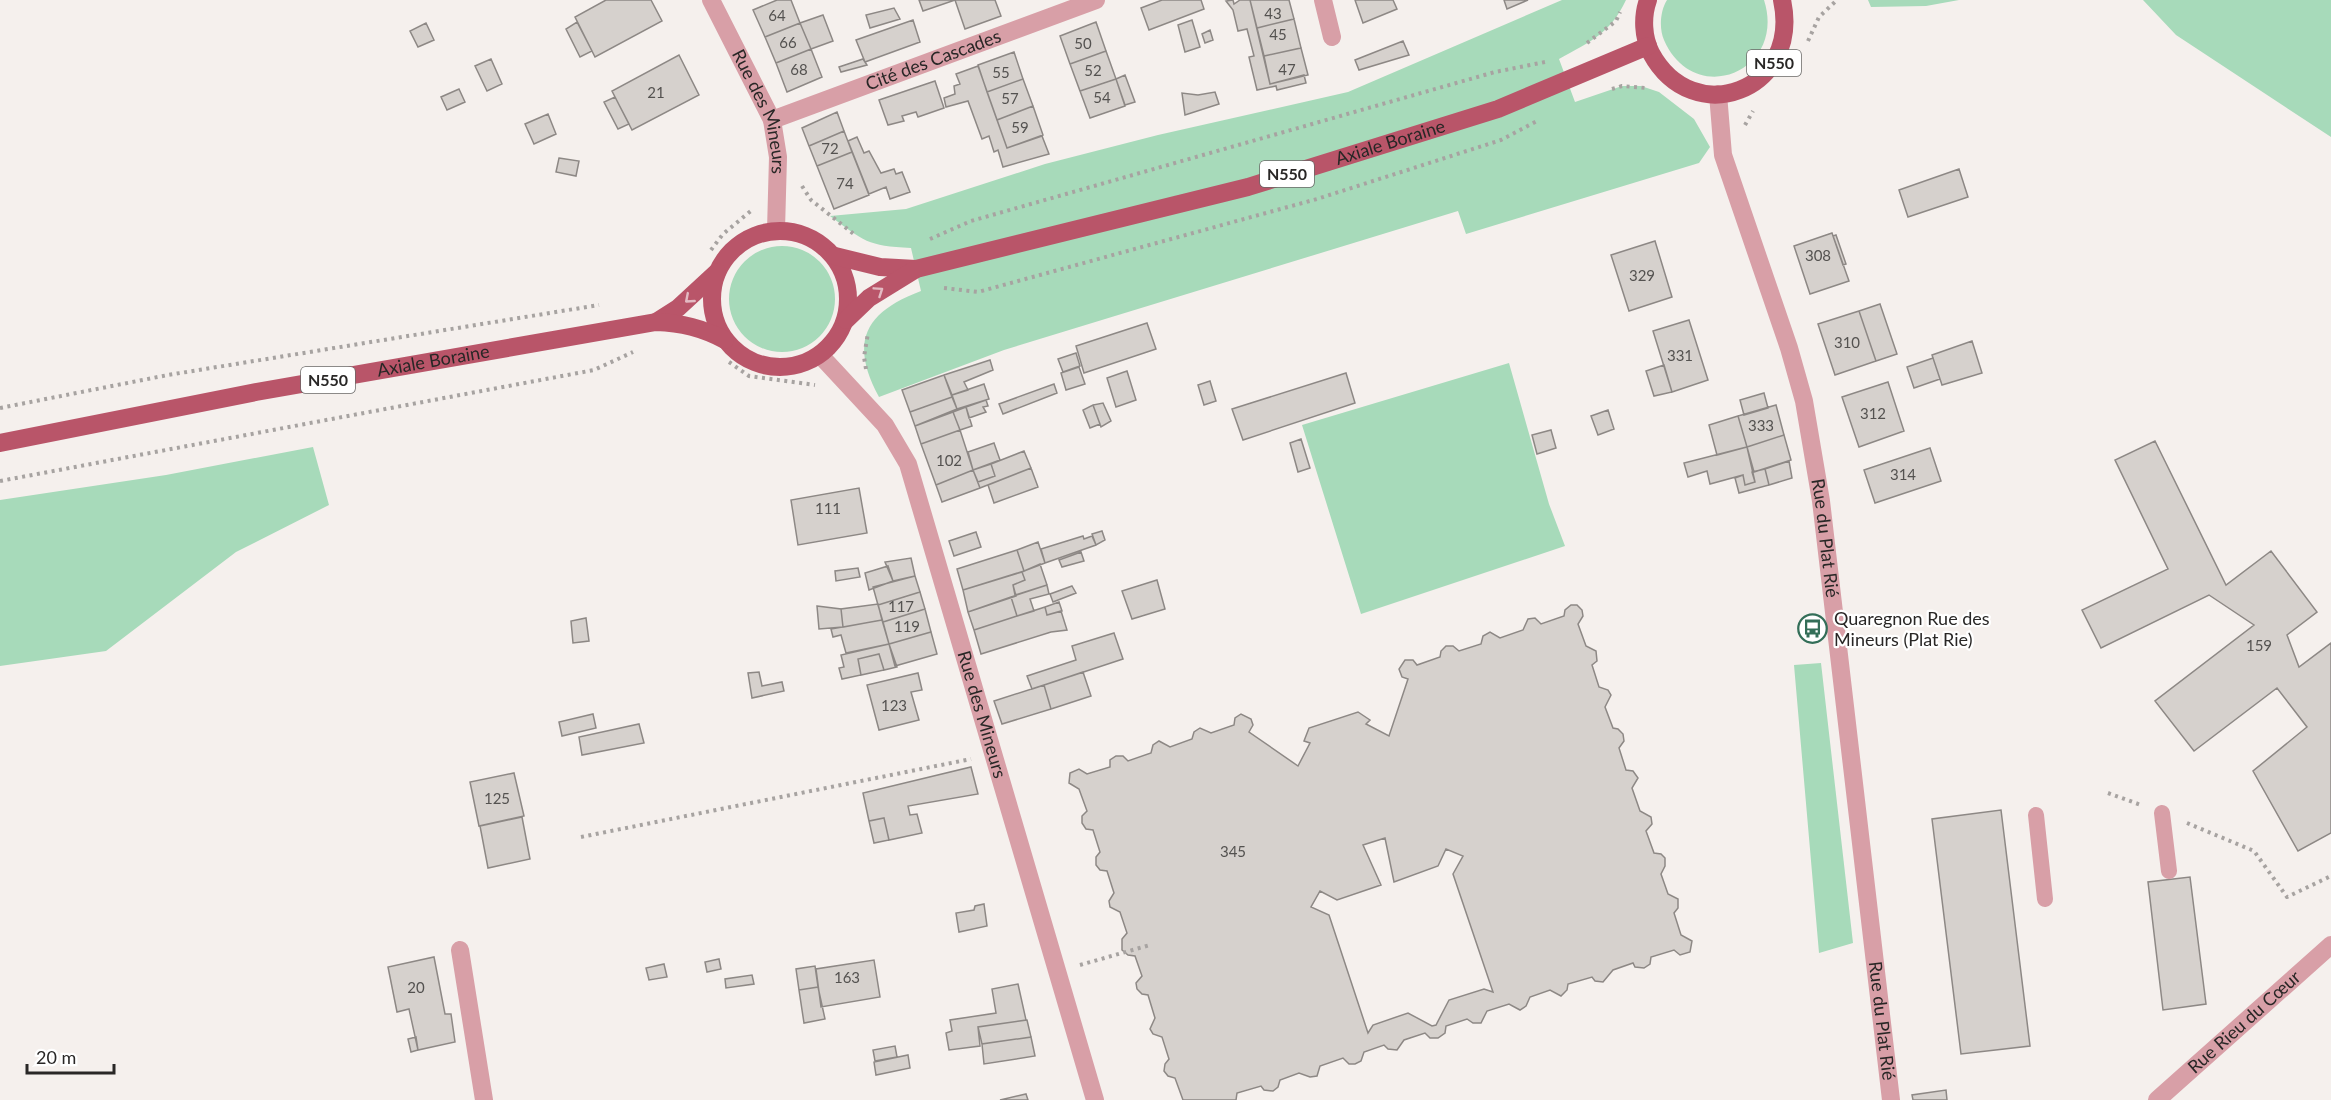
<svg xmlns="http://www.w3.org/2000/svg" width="2331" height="1100" font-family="Lato,sans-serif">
<rect width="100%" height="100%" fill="#f5f0ed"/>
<path fill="#a7daba" d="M1562,0H1626C1610,34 1591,41 1559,59L1575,102L1622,86H1641L1659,92L1694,119L1710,147L1699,163L1466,234L1458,211L1004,350L879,397C849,342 865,312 921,291L911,248C867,246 864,241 830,216L906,209L1045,164L1158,135L1348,92Z
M1667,0H1764C1787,72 1694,109 1664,40C1659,29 1660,11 1667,0Z
M1868,0H1959L1926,6L1871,7Z
M2143,0H2331V137L2176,35Z
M729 299a53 53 0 1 1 106 0a53 53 0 1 1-106 0Z
M1509,363L1549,504L1565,546L1361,614L1302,425Z
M313,447L329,505L236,552L106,651L0,666V500L166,475Z
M1821,663L1853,943L1819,953L1794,665Z"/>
<path fill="#d6d1cd" stroke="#8d8885" stroke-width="1.5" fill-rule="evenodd" d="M606,0H651L662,21L595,57L575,17Z
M777,0H791L800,23L765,37L753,10Z
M919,0H955L923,11Z
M955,0H995L1001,16L965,29Z
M1162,0H1201L1204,9L1149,30L1141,8Z
M1233,0L1234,4L1240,0H1250L1270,84L1304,75L1306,83L1277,90L1276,86L1257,90L1249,57L1254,56L1247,29L1238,31L1233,10L1226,1Z
M1250,0H1289L1294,19L1257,28Z
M1355,0H1393L1397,9L1363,23Z
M1504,0H1528L1507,9Z
M894,8L900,19L870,28L866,15Z
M823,15L833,41L811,49L800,23Z
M1294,19L1301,48L1264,56L1257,28Z
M913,20L920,42L865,62L856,40Z
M1192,20L1200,47L1185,52L1178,25Z
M577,22L592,51L580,57L566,29Z
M1096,22L1106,51L1070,64L1060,36Z
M426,23L434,40L418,47L410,31Z
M800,23L811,49L776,63L765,37Z
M1210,30L1213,40L1205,43L1202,34Z
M1403,41L1409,55L1359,70L1355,60Z
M1301,48L1308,75L1270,84L1264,56Z
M811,49L822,77L787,92L776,63Z
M1106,51L1116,79L1080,91L1070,64Z
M1014,52L1023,79L987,92L978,65Z
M679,55L699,95L632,130L612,91Z
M491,59L502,84L487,91L475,66Z
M863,59L867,65L841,72L839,67Z
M978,66L1007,148L1042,136L1049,154L1003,167L998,150L994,152L989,136L982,139L968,101L946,107L944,98L955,94L954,86L960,84L956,74Z
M1125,75L1135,102L1125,105L1116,79Z
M1023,79L1033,106L997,120L987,92Z
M1116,79L1125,106L1090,118L1080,91Z
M935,81L944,108L918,117L916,112L902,116L904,121L888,125L879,100Z
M459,89L465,102L447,110L441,97Z
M1215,92L1219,104L1185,115L1182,93L1198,95Z
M615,97L629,124L618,129L604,102Z
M1033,106L1043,135L1007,148L997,120Z
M837,112L844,131L809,146L802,128Z
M548,114L556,134L534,144L525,124Z
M844,131L852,152L817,166L809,146Z
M857,137L864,153L869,151L881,173L894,169L896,174L902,172L910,192L890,199L886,187L869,194L848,141Z
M852,152L869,195L834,209L817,166Z
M559,158L579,161L576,176L556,172Z
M1959,169L1968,197L1908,217L1899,190Z
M1832,233L1849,281L1810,294L1794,246Z
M1836,235L1846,264L1843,265L1833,236Z
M1655,241L1672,297L1629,311L1611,255Z
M1880,304L1897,354L1876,361L1859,311Z
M1859,311L1876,361L1835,375L1818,324Z
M1689,320L1708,380L1672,392L1653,331Z
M1147,323L1156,349L1084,373L1076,346Z
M1972,341L1982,373L1942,385L1932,355Z
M1076,353L1080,366L1063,372L1058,359Z
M1933,358L1940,379L1914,388L1907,367Z
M990,360L993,370L964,382L968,390L952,395L944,375Z
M1664,365L1672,392L1654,396L1646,371Z
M1079,367L1085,384L1066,390L1061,373Z
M1127,371L1136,400L1116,407L1107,378Z
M1346,373L1355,403L1243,440L1232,409Z
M944,375L952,397L910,412L902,390Z
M1210,381L1216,401L1204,405L1198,385Z
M1888,382L1904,431L1859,447L1842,397Z
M984,384L989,399L957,409L952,395Z
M1054,384L1057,393L1003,414L999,404Z
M1764,393L1768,408L1744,415L1740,400Z
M952,397L957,409L915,426L910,412Z
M986,400L988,406L983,407L986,412L969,418L966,407Z
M1103,403L1111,421L1101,427L1093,405Z
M1093,405L1100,424L1090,428L1083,410Z
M1776,405L1784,435L1747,447L1738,416Z
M966,407L972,426L960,430L953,412Z
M1608,410L1614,429L1598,435L1591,416Z
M953,412L960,430L921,444L915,426Z
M1738,416L1747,447L1717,455L1709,425Z
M960,430L973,470L936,485L921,444Z
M1551,430L1556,448L1537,454L1532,435Z
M1784,435L1791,460L1754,472L1747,447Z
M1301,439L1310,468L1298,472L1290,443Z
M2155,441L2226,585L2271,551L2317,612L2287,635L2299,667L2331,643V833L2298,851L2253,771L2307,727L2277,688L2194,751L2155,701L2254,625L2209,595L2101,648L2082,610L2168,569L2115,460Z
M994,443L1000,460L973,470L968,452Z
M1747,447L1755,482L1745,485L1743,475L1710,484L1707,471L1688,477L1684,463Z
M1930,448L1941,481L1875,503L1864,470Z
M1024,451L1031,468L980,488L973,470L978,482L995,476L991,464Z
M1789,461L1792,478L1769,485L1765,469Z
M991,464L995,476L978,482L973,470Z
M1031,468L1038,487L994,503L988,485Z
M1765,469L1769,485L1739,493L1735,478L1743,475L1745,485L1755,482L1752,472Z
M973,470L980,488L942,502L936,485Z
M859,488L867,533L798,545L791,500Z
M1102,531L1105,540L1096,545L1092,534Z
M976,532L981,547L954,556L949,541Z
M1083,536L1084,539L1092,536L1096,545L1045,563L1041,549Z
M1038,542L1045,563L1024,571L1017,550Z
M1017,550L1024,571L963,590L957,569Z
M1081,552L1084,561L1062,567L1059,560Z
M911,558L915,576L893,581L885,562Z
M1040,564L1047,585L1015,595L1013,585L1025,580L1022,572Z
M888,566L893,581L869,590L865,573Z
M858,568L860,577L836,581L835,571Z
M1022,572L1025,580L1013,585L1016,596L968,612L963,590Z
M915,576L920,592L878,605L873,587Z
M1157,580L1165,609L1132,619L1122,591Z
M1047,585L1049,594L1030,599L1034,611L1017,616L1011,597Z
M1072,586L1076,593L1053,602L1050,594Z
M920,592L925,609L883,622L878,605Z
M1011,597L1017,616L974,630L968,612Z
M1059,602L1062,611L1047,615L1045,607Z
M878,604L882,620L843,627L841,609Z
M1571,605H1577L1582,610L1583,616L1578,624L1586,646L1596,651L1597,661L1592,665L1599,687L1608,690L1611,695L1605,707L1613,728L1618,729L1623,734L1624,741L1619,748L1626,770L1633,771L1638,778L1632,788L1640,811L1651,817L1652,824L1646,831L1654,853L1661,854L1665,858V866L1661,874L1668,894L1678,899V908L1674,913L1681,935L1692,941L1690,952L1680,955L1674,950L1651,957L1650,964L1644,968L1635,967L1633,963L1613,970L1603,982L1595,981L1592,977L1568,984L1567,990L1561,996L1550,990L1530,997L1526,1006L1520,1010L1509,1004L1487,1011L1481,1023H1473L1467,1019L1446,1026L1445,1033L1438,1038H1430L1425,1033L1404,1040L1397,1050L1388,1049L1384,1045L1364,1052L1361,1061L1355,1064H1349L1343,1058L1320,1066L1317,1076L1310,1077L1299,1073L1280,1080L1278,1087L1273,1091L1264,1090L1261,1086L1237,1093L1236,1100H1183L1175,1078L1168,1076L1164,1071L1165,1064L1169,1059L1162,1037L1153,1034L1150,1029L1155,1018L1148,995L1142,994L1137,989L1136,983L1142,976L1135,956L1128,955L1122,950V939L1127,933L1120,912L1110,907L1109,901L1114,893L1107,871L1100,870L1096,865V857L1100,852L1093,830L1086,829L1082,823V816L1087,811L1079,789L1069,783L1070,773L1079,769L1087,774L1110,767V760L1116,756H1123L1128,761L1151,753L1153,745L1159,741L1170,747L1192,739L1194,732L1200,728L1211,733L1234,725L1235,718L1241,714L1251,719L1253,725L1249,732L1298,766L1310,743L1304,741L1309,728L1358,712L1370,720L1366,724L1389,736L1408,679L1402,677L1399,669L1405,660H1413L1417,665L1440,657L1441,651L1446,646H1453L1459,651L1481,644L1483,636L1490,632L1500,638L1523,630L1528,619L1535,618L1541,624L1564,616L1565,610ZM1385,838L1394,882L1438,866L1446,849L1463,856L1453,874L1493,992L1484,989L1449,1000L1436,1025L1432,1026L1408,1013L1373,1025L1368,1033L1329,915L1311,907L1320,891L1337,900L1381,885L1363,845Z
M817,606L841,609L843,627L819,629Z
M1045,607L1047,615L1061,611L1067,630L1051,632L981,654L974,630Z
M925,609L931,632L889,644L883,622Z
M586,618L589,641L573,643L571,621Z
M882,620L889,644L846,653L841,635L833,637L831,629Z
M931,632L937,654L895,666L889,644Z
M1114,633L1123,659L1032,689L1027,676L1076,660L1072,646Z
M889,644L897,667L884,670L879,654L858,659L861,675L842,679L839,668L844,667L841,655Z
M879,654L884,670L861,675L858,659Z
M759,672L762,686L782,682L784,691L752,698L748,673Z
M1083,672L1091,696L1051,709L1044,685Z
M918,673L922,690L911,692L919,720L879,730L867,685Z
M1044,685L1051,709L1002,724L994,701Z
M593,714L596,728L562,736L559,722Z
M639,724L644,743L582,755L579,737Z
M971,767L978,794L908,806L910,815L917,814L922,833L889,840L884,818L869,821L863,793Z
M514,773L524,816L479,826L470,782Z
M2001,810L2030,1046L1961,1054L1932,819Z
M522,817L530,859L488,868L480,826Z
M884,818L889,840L874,843L869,821Z
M2190,877L2206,1004L2163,1010L2148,882Z
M984,904L987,926L959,932L956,913L974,910L975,906Z
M434,957L445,1014H451L455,1042L418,1050L409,1009L397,1012L388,967Z
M719,959L721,969L707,972L705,962Z
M874,960L880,997L821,1007L816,969Z
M664,964L667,977L649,980L646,968Z
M815,966L818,987L799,990L796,969Z
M752,975L754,984L726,988L725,979Z
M1018,984L1026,1020L978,1027L980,1046L949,1050L946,1033L952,1031L950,1020L996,1013L992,989Z
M818,987L825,1019L804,1023L799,990Z
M1027,1020L1031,1037L982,1044L978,1027Z
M416,1037L418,1050L411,1052L408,1039Z
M1031,1037L1035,1056L984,1064L982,1044Z
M895,1046L897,1057L875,1061L873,1050Z
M908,1055L910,1068L876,1075L874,1062Z
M1946,1090L1947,1100H1913L1912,1095Z
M1026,1094L1028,1100H1000Z"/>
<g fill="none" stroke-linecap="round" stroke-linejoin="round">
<path stroke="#a7a3a1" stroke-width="4" stroke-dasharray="3 4.5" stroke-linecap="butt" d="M1808,41L1819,17L1837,0
M1587,43L1616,21L1620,12
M1612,89L1622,86L1646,88
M1745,125L1753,111
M802,186L811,200L855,235
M930,239L971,221L1495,72L1545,62
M711,250L723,234L752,210
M944,288L978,292L1317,199L1501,140L1539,120
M729,362L749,376L815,385
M866,369L864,357L868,333
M0,408L168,375L599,305
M0,481L594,370L633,352
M2108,793L2141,805
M2187,823L2254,851L2287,897L2331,876
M581,837L971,759
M1080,965L1150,945"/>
<path stroke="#d89fa7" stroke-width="16" d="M2162,813L2169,871
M2036,815L2045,899"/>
<g stroke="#d89fa7" stroke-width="18">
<path id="s1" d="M711,0L772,120L778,157L776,230"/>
<path d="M1323,0L1332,37"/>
<path id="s2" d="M1718,94L1723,155L1789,348L1804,401L1821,501L1891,1100"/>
<path id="s3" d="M772,120L1096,0"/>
<path id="s4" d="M820,355L885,425L908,464L1095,1100"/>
<path d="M460,950L484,1100"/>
<path id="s5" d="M2157,1100L2331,945"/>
</g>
<g stroke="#b95569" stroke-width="18">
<path d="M1648,0C1642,17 1643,37 1651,53C1693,131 1802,91 1782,0"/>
<circle cx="780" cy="299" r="68"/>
<path d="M835,256L880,267L916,269"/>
<path id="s6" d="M846,320L869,298L916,269L1248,187L1498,109L1648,46"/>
<path d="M656,322L678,308L717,272"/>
<path id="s7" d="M0,443L256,392L656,322C682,323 702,328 725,340"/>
</g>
</g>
<defs><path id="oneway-chevron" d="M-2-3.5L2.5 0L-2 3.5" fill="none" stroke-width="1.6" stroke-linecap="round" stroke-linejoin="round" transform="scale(1.5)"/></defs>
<g stroke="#e3bbc3">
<use href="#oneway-chevron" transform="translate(879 291) rotate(-34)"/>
<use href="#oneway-chevron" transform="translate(689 299) rotate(139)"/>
</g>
<defs>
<symbol id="bus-ring" viewBox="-11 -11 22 22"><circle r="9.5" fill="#fff" stroke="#336e58" stroke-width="1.5"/><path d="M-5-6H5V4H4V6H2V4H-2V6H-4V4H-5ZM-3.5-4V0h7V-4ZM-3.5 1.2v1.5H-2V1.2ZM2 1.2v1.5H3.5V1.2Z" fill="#336e58"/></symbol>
</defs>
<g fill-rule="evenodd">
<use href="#bus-ring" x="1796" y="612" width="33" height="33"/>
</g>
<g text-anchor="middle" stroke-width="4.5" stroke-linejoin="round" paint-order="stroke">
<g font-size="15" fill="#545250">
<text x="1273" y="19">43</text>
<text x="777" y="21">64</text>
<text x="1278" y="40">45</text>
<text x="788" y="48">66</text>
<text x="1083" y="49">50</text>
<text x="799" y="75">68</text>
<text x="1287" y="75">47</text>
<text x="1093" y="76">52</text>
<text x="1001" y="78">55</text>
<text x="656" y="98">21</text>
<text x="1102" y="103">54</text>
<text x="1010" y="104">57</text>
<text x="1020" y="133">59</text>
<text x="830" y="154">72</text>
<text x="845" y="189">74</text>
<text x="1818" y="261">308</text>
<text x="1642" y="281">329</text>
<text x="1847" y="348">310</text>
<text x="1680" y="361">331</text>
<text x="1873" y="419">312</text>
<text x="1761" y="431">333</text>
<text x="949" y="466">102</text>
<text x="1903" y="480">314</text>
<text x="828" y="514">111</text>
<text x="901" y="612">117</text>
<text x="907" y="632">119</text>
<text x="2259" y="651">159</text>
<text x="894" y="711">123</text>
<text x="497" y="804">125</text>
<text x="1233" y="857">345</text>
<text x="847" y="983">163</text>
<text x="416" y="993">20</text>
</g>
<g fill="#fff" stroke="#696867" stroke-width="1.5">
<rect x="1747" y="50" width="54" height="26" rx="4.5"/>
<rect x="1260" y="161" width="54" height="26" rx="4.5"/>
<rect x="301" y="367" width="54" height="26" rx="4.5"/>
</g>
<g font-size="16" font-weight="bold" fill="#292726">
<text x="1774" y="69">N550</text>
<text x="1287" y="180">N550</text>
<text x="328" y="386">N550</text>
</g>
<g font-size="18" fill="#292726" stroke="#fff">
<text dy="6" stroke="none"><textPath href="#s3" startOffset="172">Cité des Cascades</textPath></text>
<text dy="6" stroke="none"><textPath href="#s1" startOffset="123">Rue des Mineurs</textPath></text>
<text dy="6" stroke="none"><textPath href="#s6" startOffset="578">Axiale Boraine</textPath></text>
<text dy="6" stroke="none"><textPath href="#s7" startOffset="441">Axiale Boraine</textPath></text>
<text dy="6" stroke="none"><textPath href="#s2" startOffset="459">Rue du Plat Rié</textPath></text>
<text dy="6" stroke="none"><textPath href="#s4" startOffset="402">Rue des Mineurs</textPath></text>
<text dy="6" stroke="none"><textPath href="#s2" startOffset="945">Rue du Plat Rié</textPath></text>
<text dy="6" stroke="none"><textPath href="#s5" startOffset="117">Rue Rieu du Cœur</textPath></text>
</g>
<g font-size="18" fill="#292726" stroke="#fff" text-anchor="start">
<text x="1834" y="625">Quaregnon Rue des<tspan x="1834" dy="21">Mineurs (Plat Rie)</tspan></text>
</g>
</g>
<path d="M27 1064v9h87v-9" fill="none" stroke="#292726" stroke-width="3"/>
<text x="36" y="1064" font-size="18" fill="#292726" stroke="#ffffff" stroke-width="4.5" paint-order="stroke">20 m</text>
</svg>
